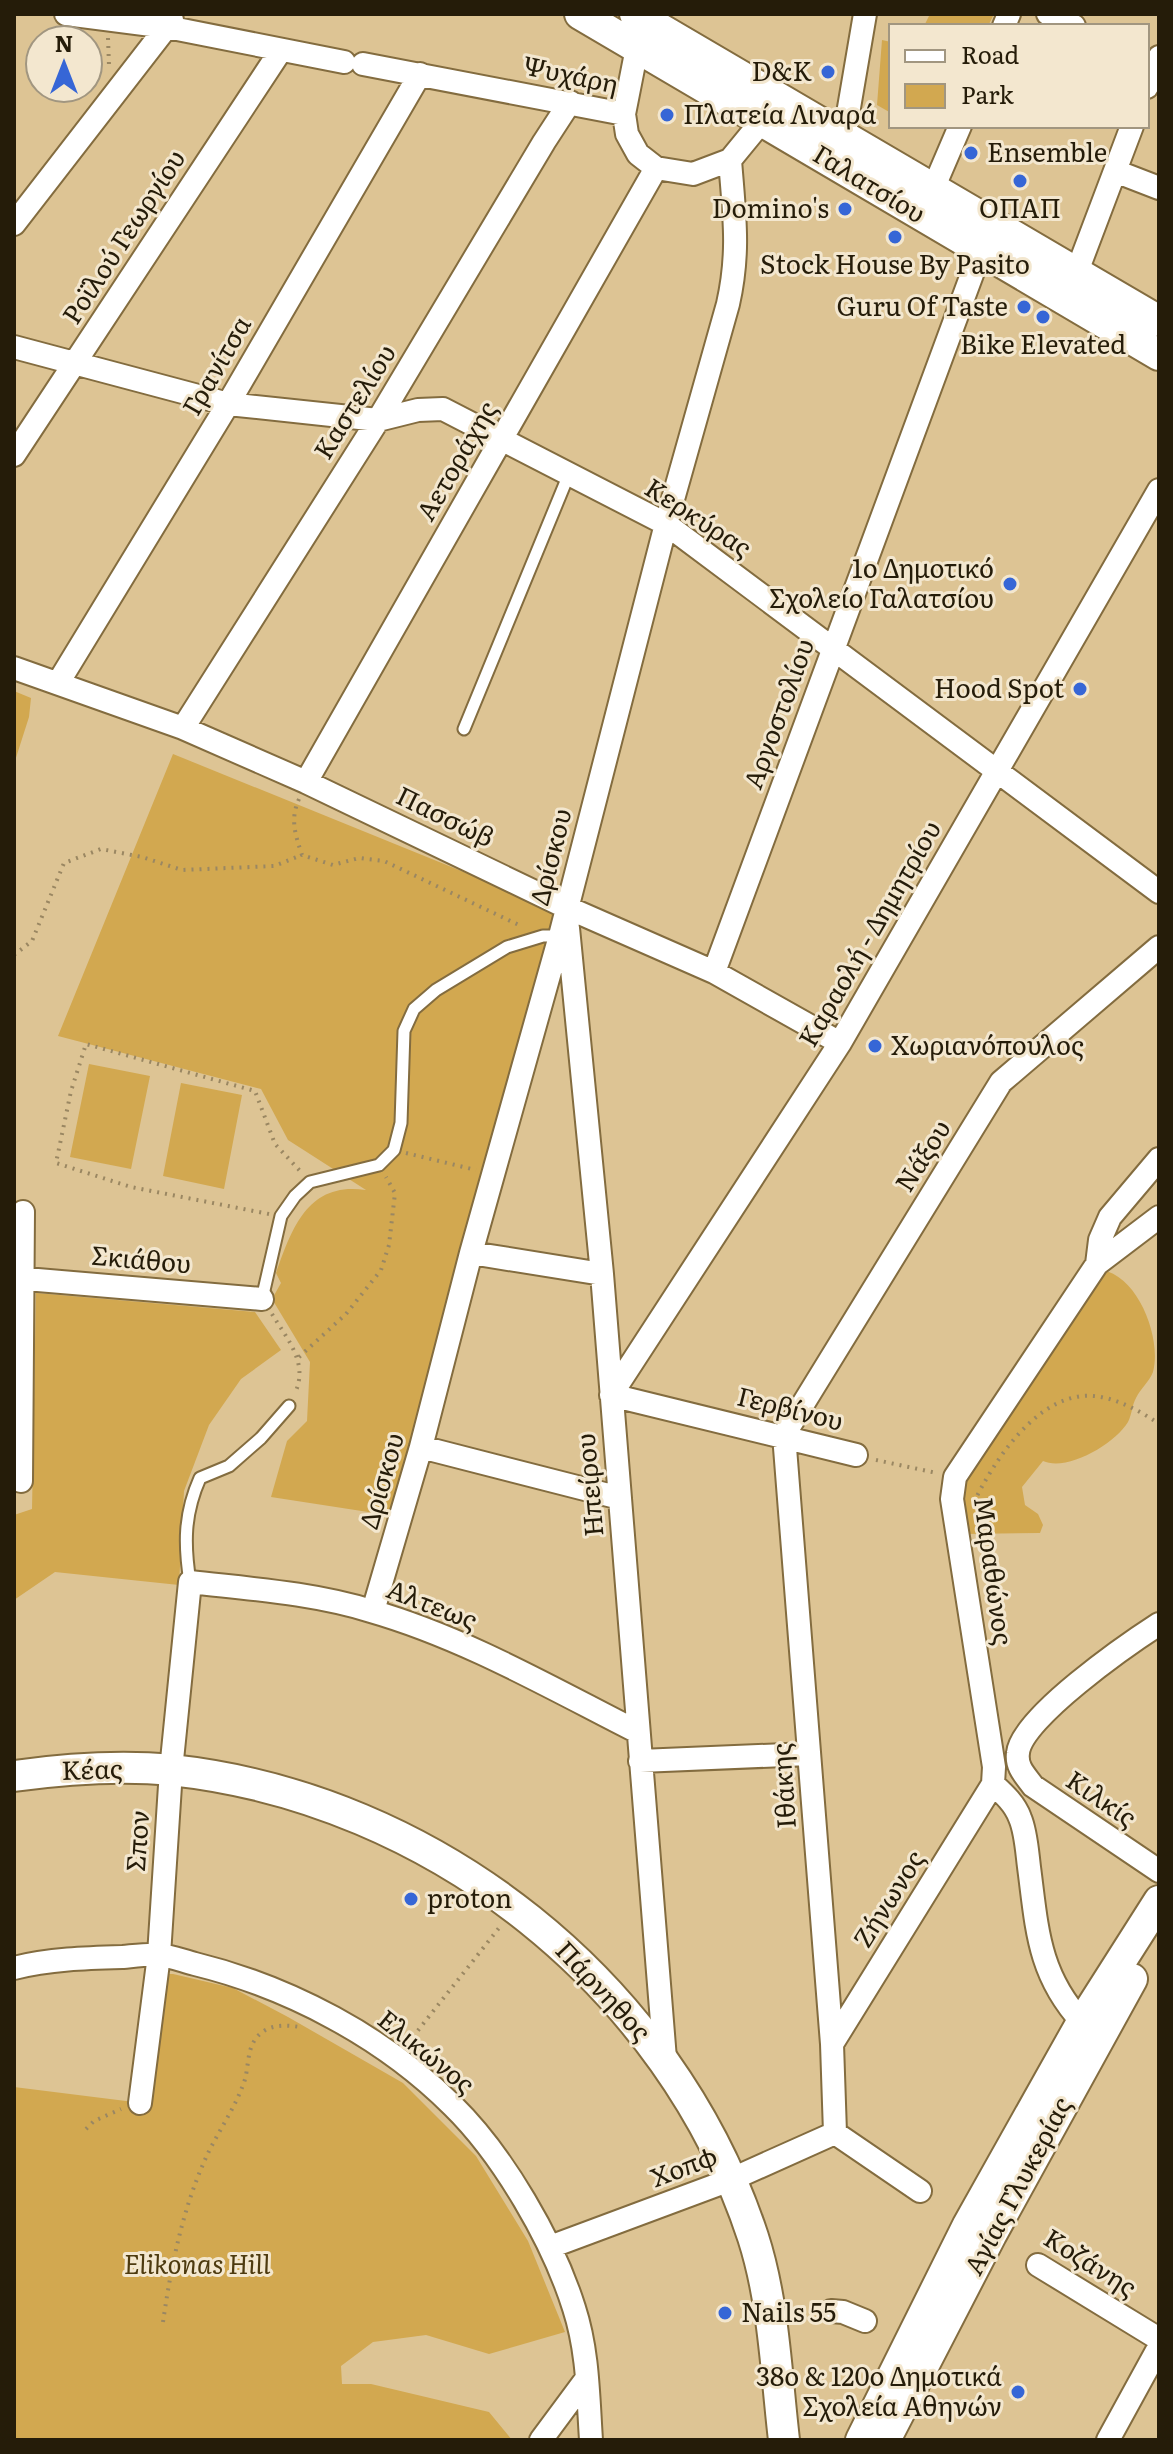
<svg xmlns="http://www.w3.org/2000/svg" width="1173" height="2454" font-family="Literata,serif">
<rect width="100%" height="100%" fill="#ddc494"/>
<path fill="#d2a850" d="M930,14H994L988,26H924Z
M882,40L891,42V113L877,105Z
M14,691L31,698L29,717L14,764Z
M173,754L555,909L394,1516L271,1497L287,1441L307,1421L310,1362L272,1299L281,1283L276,1273C292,1228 308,1181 366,1190L288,1140L261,1089L58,1036Z
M89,1064L150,1076L131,1169L70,1157Z
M181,1083L242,1095L224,1189L163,1176Z
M1102,1270C1138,1276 1162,1338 1153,1372C1150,1381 1140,1389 1136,1398C1132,1405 1132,1414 1128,1422C1115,1444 1067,1472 1043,1461L1022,1487L1025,1505L1038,1514L1043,1525L1040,1533L965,1534L961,1498L966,1471Z
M36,1293L255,1312L281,1350L241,1379L209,1425L184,1491L179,1585L55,1572L14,1600V1515L32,1509Z
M147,1974H173L233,1988L288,2017L403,2083L476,2156L528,2241L565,2332L489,2354L426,2335L373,2342L341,2366L342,2384H371L489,2412L512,2440H14V2087L134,2102Z"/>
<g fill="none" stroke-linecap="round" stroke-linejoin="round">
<defs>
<path id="lane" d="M464,729L569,474
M262,1299L281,1216L295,1196L310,1182L379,1165L394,1150L401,1123L404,1031L414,1009L436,990L507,947L543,936H560
M190,1582C184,1544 184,1514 200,1478L229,1466L261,1438L289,1406"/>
<path id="street" d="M66,14L167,27L344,62
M1048,14L1074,26
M1004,26L1009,14
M637,48L624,114L627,134L638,154L656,168L693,174L730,160
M363,64L624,114
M1147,87L1159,57
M844,137L865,14
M1115,171L1159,188
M933,189L960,126
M14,224L172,20
M1076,274L1132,126
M14,347L228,404L378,420L418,410L443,409L666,524L1159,892
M14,455L281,50
M14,668L183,728L306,782L566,907L714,972L840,1043
M58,683L228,404L420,74
M183,728L378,420L544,142L570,102
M306,782L656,168
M568,928L602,1274L665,2059
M714,972L981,250
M471,1253L602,1274
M1097,1264L1100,1240L1110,1217L1159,1159
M14,1278L262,1299
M784,1435L832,2044L835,2133
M784,1435L1001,1082L1159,947
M421,1447L620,1498
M856,1455L611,1395L840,1043L1159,490
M21,1481L23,1212
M373,1611L421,1447L471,1253L560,936L666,524L728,304C740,251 734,213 730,160L762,121
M1159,1624C1128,1644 1021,1718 1018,1753C1016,1767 1025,1775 1033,1786L1159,1871
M640,1761L809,1754
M993,1784C1004,1794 1015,1804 1020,1818C1026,1832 1027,1851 1029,1867C1037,1928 1038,1974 1082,2022
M14,1968C49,1959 87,1958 123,1957C134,1956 148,1954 159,1955C171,1956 183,1961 195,1964C289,1987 384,2037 453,2106C503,2155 553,2241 574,2308C588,2351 588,2395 591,2440
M832,2044L993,1784L994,1767L952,1499L955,1477L1097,1264L1159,1217
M140,2103L159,1955L171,1770L190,1582C251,1589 313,1593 371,1611C465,1638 551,1688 638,1732
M835,2133L920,2191
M550,2247L730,2180L835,2133
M1038,2265L1159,2339
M831,2311L843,2312L865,2321
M541,2440L587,2378
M1108,2440L1159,2347"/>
<path id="secondary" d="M580,14L1159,355
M635,14L1159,321
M14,1776C66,1769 119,1765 171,1770C434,1798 670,1985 753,2237C774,2302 776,2372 784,2440
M861,2440L968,2225L1082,2022L1159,1901
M885,2440L991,2235L1132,1979"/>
</defs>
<use href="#lane" stroke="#836c3f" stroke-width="15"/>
<use href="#street" stroke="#836c3f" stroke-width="26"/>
<use href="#secondary" stroke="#836c3f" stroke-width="34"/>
<path stroke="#9a8762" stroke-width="4" stroke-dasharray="2 6" stroke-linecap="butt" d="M108,38L109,65
M299,799C290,819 295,834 302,855L333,865L359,858L384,861L521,926
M14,955L32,941L64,863L101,849L142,857L182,870L274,866L302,855
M406,1153L476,1170
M269,1214L131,1187L56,1163L71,1091L86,1044L255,1091L275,1144L301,1172
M272,1314C287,1339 309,1363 295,1393
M299,1357L346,1314L381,1270L389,1245L395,1193L386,1177
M876,1460L937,1473
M974,1502C993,1463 1030,1406 1076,1397C1104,1391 1135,1408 1158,1423
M408,2043L499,1928
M86,2129L94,2121L121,2109
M163,2322C171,2267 182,2212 204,2162C215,2136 233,2112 243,2085C250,2069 245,2047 260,2034C271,2024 286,2025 300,2027"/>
<use href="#lane" stroke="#fff" stroke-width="11"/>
<use href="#street" stroke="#fff" stroke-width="22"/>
<use href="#secondary" stroke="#fff" stroke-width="30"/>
</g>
<g fill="#3666d6" stroke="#f3e7cf" stroke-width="3">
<circle cx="828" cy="72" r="8"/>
<circle cx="667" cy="115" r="8"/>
<circle cx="971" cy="153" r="8"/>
<circle cx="1020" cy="181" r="8"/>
<circle cx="845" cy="209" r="8"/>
<circle cx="895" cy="237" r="8"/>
<circle cx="1024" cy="307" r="8"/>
<circle cx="1043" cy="317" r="8"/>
<circle cx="1010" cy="584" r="8"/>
<circle cx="1080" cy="689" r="8"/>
<circle cx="875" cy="1046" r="8"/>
<circle cx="411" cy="1899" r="8"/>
<circle cx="725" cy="2313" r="8"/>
<circle cx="1018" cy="2392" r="8"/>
</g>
<g text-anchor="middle" stroke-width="6" stroke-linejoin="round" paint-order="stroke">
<g font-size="26" fill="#251c09" stroke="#f3e7cf" text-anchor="end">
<text x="812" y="81">D&amp;K</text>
<text x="683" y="124" text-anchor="start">Πλατεία Λιναρά</text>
<text x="987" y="162" text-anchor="start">Ensemble</text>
<text x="829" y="218">Domino's</text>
<text x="1020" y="218" text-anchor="middle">ΟΠΑΠ</text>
<text x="895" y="274" text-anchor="middle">Stock House By Pasito</text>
<text x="1008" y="316">Guru Of Taste</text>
<text x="1043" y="354" text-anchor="middle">Bike Elevated</text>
<text x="994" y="578">1ο Δημοτικό<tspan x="994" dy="30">Σχολείο Γαλατσίου</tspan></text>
<text x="1064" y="698">Hood Spot</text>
<text x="891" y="1055" text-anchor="start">Χωριανόπουλος</text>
<text x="427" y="1908" text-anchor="start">proton</text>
<text x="741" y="2322" text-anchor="start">Nails 55</text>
<text x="1002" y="2386">38ο &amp; 120ο Δημοτικά<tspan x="1002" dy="30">Σχολεία Αθηνών</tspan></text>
</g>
<g font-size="26" fill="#251c09" stroke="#f3e7cf">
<text transform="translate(570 75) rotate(12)" y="9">Ψυχάρη</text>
<text transform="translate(869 184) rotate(31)" y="9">Γαλατσίου</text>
<text transform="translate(124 237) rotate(-57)" y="9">Ροϊλού Γεωργίου</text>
<text transform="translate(217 366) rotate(-60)" y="9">Γρανίτσα</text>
<text transform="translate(355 402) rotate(-58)" y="9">Καστελίου</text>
<text transform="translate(457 461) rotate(-60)" y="9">Αετοράχης</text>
<text transform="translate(698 518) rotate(33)" y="9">Κερκύρας</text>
<text transform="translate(779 714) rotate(-70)" y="9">Αργοστολίου</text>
<text transform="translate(445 817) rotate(26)" y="9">Πασσώβ</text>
<text transform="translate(551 857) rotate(-76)" y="9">Δρίσκου</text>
<text transform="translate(870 934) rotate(-60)" y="9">Καραολή - Δημητρίου</text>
<text transform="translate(923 1156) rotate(-58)" y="9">Νάξου</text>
<text transform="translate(141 1260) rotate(5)" y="9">Σκιάθου</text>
<text transform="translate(790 1409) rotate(14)" y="9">Γερβίνου</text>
<text transform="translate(382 1481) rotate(-74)" y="9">Δρίσκου</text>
<text transform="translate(590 1485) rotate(-95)" y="9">Ηπείρου</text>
<text transform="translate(993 1571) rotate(82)" y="9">Μαραθώνος</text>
<text transform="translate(432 1605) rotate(21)" y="9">Αλτεως</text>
<text transform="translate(92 1770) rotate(-2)" y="9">Κέας</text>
<text transform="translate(784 1786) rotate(-94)" y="9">Ιθάκης</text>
<text transform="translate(1101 1799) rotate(34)" y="9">Κιλκίς</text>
<text transform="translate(138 1841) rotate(-86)" y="9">Σπον</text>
<text transform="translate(889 1899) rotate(-58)" y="9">Ζήνωνος</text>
<text transform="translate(603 1991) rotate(47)" y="9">Πάρνηθος</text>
<text transform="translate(426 2052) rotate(39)" y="9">Ελικώνος</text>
<text transform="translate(684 2167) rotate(-21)" y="9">Χοπφ</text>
<text transform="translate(1018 2186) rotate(-62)" y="9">Αγίας Γλυκερίας</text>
<text transform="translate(1090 2263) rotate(32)" y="9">Κοζάνης</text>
</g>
<g font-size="26" font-style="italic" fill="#4d3a0f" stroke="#f3e7cf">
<text x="197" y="2274">Elikonas Hill</text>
</g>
</g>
<rect width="1173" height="2454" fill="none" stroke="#251c09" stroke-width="32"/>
<rect x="889" y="24" width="260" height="104" fill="#f3e7cf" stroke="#a19680" stroke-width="2"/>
<rect x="905" y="50" width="40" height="12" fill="#ffffff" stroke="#a19680" stroke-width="2"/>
<text x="961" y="64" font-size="24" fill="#251c09">Road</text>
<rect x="905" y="84" width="40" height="24" fill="#d2a850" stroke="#a19680" stroke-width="2"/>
<text x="961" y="104" font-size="24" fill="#251c09">Park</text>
<g transform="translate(64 64)"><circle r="38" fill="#f3e7cf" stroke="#a19680" stroke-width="2"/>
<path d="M0-6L14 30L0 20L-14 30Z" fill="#3666d6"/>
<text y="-12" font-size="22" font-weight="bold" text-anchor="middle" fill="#251c09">N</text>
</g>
</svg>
